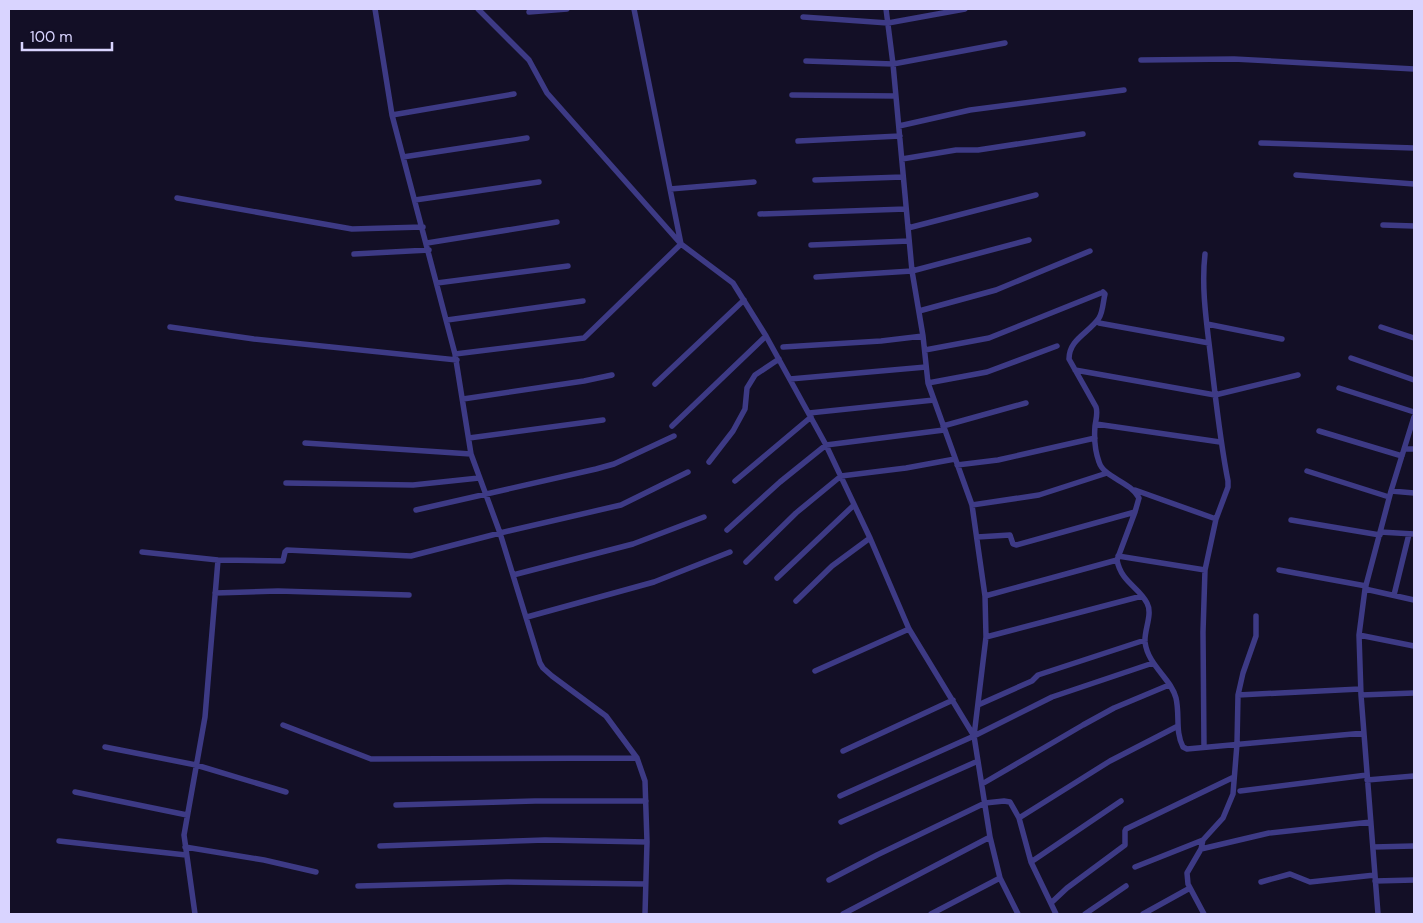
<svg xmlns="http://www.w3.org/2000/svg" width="1423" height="923" font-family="'DM Sans',sans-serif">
<rect width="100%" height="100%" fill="#130f26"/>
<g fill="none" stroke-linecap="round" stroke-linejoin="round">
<path stroke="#3d3a85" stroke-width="5.5" d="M375,9L392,115L455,354L471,454L500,533L540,663L543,668L552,676L606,716L637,758L645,781L647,842L645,914
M478,9L529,60L547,93L681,244L733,283L766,336L826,445L870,538L909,629L974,736
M886,9L893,64L912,271L923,336L928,383L972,505L985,596L986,637L974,736L990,837L1000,878L1018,914
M529,12L567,9
M803,17L888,23L965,9
M1141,60L1234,59L1414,69
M806,61L893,64L1005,43
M792,95L896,96
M392,115L514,94
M899,126L970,110L1124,90
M798,141L900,136
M1261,143L1414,148
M403,157L527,138
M902,159L956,150H978L1083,134
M1296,175L1414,184
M815,180L903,177
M670,189L754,182
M177,198L352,229L423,227
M415,200L539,182
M760,214L906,209
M1383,225L1414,226
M908,228L1036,195
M427,243L557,222
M811,245L909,241
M354,254L429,250
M816,277L912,271L1029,240
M437,283L568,266
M1103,292L1105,294C1103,302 1103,312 1099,318C1089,333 1069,339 1069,359L1096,407C1098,413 1096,419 1095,426C1094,438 1095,451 1099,462C1104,478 1130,481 1139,498L1135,512L1117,560C1121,582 1139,587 1147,603C1153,614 1144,630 1145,642C1148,666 1171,678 1176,698C1180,715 1175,732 1183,747L1187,749L1364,733
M919,311L996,290L1090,251
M447,320L583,301
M1099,323L1209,343
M1207,324L1282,339
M170,327L254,339L457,360
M1381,327L1414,338
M783,347L881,341L923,336
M925,350L989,338L1101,293
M455,354L584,338L681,244L634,9
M1351,358L1414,380
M1075,370L1215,395L1298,375
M790,379L926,367
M928,383L987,372L1057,346
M655,384L744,300
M1339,388L1414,412
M463,399L584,381L612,375
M809,413L934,400
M1096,424L1220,442
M672,426L766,336
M943,426L1026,403
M1319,431L1402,456
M469,438L603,420
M305,443L471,454
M1404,449H1414
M709,462L733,431L745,409L747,388L755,375L779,359
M957,465L998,460L1095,438
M1307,471L1389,497
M735,481L811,417
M286,483L413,485L479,478
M1135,490L1216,519
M1391,491L1414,493
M972,505L1039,495L1107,473
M416,510L596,469L614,464L674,436
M1291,520L1380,535
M727,530L780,482L826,445L944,430
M1380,532L1414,534
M977,537L1010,535L1013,544L1016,545L1135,512
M142,552L218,560L283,561L285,552L287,550L411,556L500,533L621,505L688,472
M1118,556L1205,570
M746,562L796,513L841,476L906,468L955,459
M1279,570L1366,586
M513,575L633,544L704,517
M777,578L854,505
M1365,589L1414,600
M215,593L278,591L409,595
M1394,595L1409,534
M985,596L1117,560
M796,601L832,566L870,538
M527,617L654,582L730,552
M1359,635L1414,646
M986,637L1142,596
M815,671L909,629
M1238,695L1360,689
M1361,695L1414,693
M978,705L1032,681L1038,675L1145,640
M283,725L371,759L637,758
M105,747L196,765L286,792
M1204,747L1203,632L1205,570L1216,519L1228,487V481C1220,441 1216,401 1211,360C1207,325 1201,289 1205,254
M843,751L953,700
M1367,780L1414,776
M982,784L1083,725L1114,708L1169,685
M1240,791L1367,775
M75,792L187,815
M840,796L974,736L1052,697L1153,663
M396,805L535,801H646
M1019,818L1110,761L1178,726
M841,822L978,761
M59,841L186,855
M380,846L545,840L647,842
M185,847L264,860L316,872
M1373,847L1414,846
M1201,849L1269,833L1371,822
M1031,862L1121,801
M1135,867L1203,840
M829,880L877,855L985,803L1004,801L1010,802L1019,818L1031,862L1056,914
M1375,881L1414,880
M1261,882L1290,874L1310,882L1375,875
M358,886L507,882L645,884
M1051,903L1067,888L1125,845V831L1126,829L1234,777
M195,914L184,835L205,717L218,560
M843,914L990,837
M931,914L1000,878
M1085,914L1126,886
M1143,914L1190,888
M1204,914L1188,884L1187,873L1201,849L1203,840L1223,818L1233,794L1237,744L1238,695L1243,673L1256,636V616
M1378,914L1361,695L1359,635L1365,589L1391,491L1414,417"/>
</g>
<rect width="1423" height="923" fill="none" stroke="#d9d4ff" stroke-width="20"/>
<path d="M22 42v8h90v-8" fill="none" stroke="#d9d4ff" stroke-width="2.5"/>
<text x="30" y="42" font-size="15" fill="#d9d4ff" stroke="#130f26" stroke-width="4" paint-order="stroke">100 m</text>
</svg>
